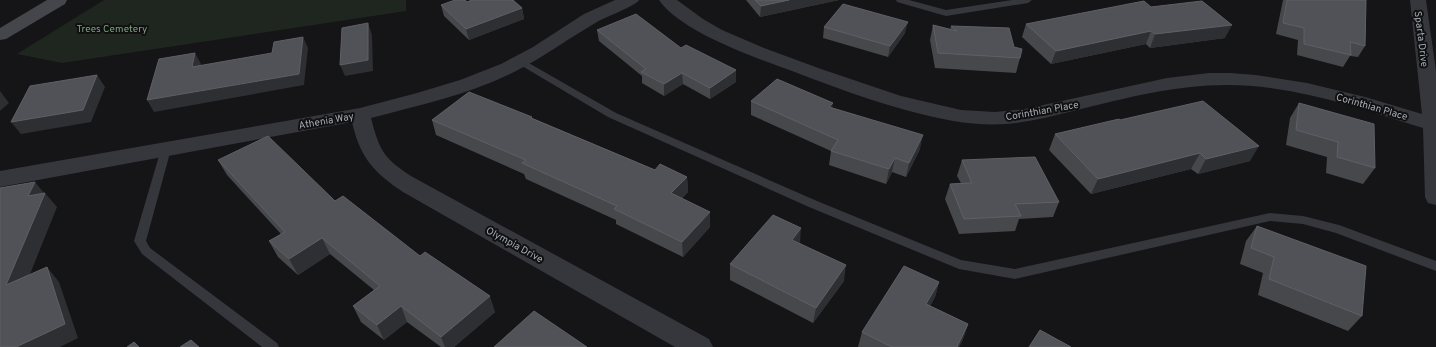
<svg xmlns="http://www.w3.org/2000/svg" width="1436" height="347" font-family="Overpass,sans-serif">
<rect width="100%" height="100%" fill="#151517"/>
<path fill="#1f261f" d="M104,0H406V11L62,63L17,54Z"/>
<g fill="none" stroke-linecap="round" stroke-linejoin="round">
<path fill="#36373c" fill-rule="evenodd" d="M896,0H909L946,10L1012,0H1032L1028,3L946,16L897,2Z
M520,58L616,113L817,201L961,260L1015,269L1270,213L1303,216L1339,225L1436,261V271L1336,233L1303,224L1270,221L1015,279L959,269L809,207L608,117L517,63L515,61Z
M166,145L170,147L171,149L146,241L150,248L277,343L279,347H262L142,254L134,241L161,149L162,147Z"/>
<path fill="#36373c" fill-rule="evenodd" d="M615,0H639C636,6 605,17 597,22C569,38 544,57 516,71C471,94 420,105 371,118C379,149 383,158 411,176L709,339L713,347H675L403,192C373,172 360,157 352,122L0,187V171L360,108L417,93L460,80L501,64L533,47L584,14Z
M659,0H677L703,19L722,30L764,48L821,69L901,96L961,110L995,112L1025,109L1167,78L1209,73H1230L1256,75L1307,83L1365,97L1422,114L1410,0H1426L1436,71V205L1428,203L1425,197L1423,128C1360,108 1294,85 1227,85C1175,85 1126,98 1077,110C1053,116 1030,122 1006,124C988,125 971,124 953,121C898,111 844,91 792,71C756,58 681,32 659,0Z"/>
<path fill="#44464c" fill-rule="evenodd" d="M47,0H67L65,4L6,39L0,40V28Z"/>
</g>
<path fill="#46484c" d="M746,0H839L760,17Z
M1283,0H1366L1365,46L1358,57L1350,56L1343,67L1297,55L1298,40L1276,34Z
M467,2L522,8L524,19L469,40L444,16L441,5Z
M1151,7L1225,38L1150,48L1146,44L1051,64L1022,37L1026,24Z
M933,25L950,30L951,26L1014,47L1020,58L1016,73L935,68L930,40Z
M824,27L905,33L888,57L823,38Z
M597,30L681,48L736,70V82L710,99L683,84L664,96L642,83V76L599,41Z
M751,101L832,108L920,149L906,177L892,172L886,184L829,165L831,151L751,115Z
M1299,103L1375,168L1363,184L1326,173L1327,157L1286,145L1290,118Z
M532,118L655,170L687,177L688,192L682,198L710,227L683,257L616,224V220L526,179L524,174L436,135L432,120Z
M1120,120L1250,161L1198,174L1191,169L1091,194L1049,150L1055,134Z
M218,160L335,201L420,256L495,312L454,347H441L407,322L384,340L361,322L353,306L374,290L330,254L298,275L278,257L269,241L281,234L227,175Z
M962,160L1059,202L1053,217L1019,219L1015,231L959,234L945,199L950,184L961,183L957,176Z
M1257,226L1362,316L1348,331L1258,295L1263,273L1240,264L1246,241Z
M800,243L844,281L813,323L730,280V264Z
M939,282L935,297L930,306L968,324L963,339L959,347H858L862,332Z"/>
<path fill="#2e2f32" d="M789,0H839L760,17L761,6Z
M522,8L524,19L469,40L466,29Z
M908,22L905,33L888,57L890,46Z
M368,23L372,35L373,71L345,76L340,65Z
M1232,25L1225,38L1150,48L1155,34Z
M1151,31L1146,44L1051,64L1056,51Z
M303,37L308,48L304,85L154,112L147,100L299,74Z
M195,53L201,64L198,78L192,67Z
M736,70V82L710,99V88Z
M682,73L683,84L664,96V84Z
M97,75L105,87L91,122L21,134L11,122Z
M0,91L9,103L0,111Z
M833,103L831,117L829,107Z
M923,135L920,149L906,177L909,163Z
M1259,146L1250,161L1198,174L1206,159Z
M1200,153L1191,169L1091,194L1098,179Z
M895,158L892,172L886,184L889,169Z
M687,177L688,192L672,209L671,193Z
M35,182L45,194V193L57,207L20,299L6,285L28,196Z
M710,212V227L683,257L682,242Z
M801,228L800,243L792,240Z
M322,238L330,254L298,275L289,259Z
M846,265L844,281L813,323L816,308Z
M47,267L59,282L78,338L60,347H16Z
M939,282L935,297L922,320L926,304Z
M490,296L495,312L454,347H445L441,337Z
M401,306L407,322L384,340L377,325Z
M968,324L963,339L959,347H957Z"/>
<path fill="#515258" stroke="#5e6066" d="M455,0H465L467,2L472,0H513L522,8L466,29L441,5Z
M755,0H789L761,6Z
M1287,0H1366L1365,46L1350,42L1351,55L1304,44V28L1283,23Z
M1144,1L1151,7L1202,1L1232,25L1155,34L1151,31L1056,51L1026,24Z
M843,4L908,22L890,46L824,27Z
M636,14L681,48L686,45L736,70L710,88L682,73L664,84L641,72L646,69L597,30Z
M368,23V60L340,65L342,28Z
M933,25L957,31L951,26L1009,28L1014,47L1022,49L1020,58L938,53Z
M303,37L299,74L147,100L159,59L195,53L192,67L272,53L274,42Z
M97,75L83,110L11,122L30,86Z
M777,79L833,103L829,107L923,135L909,163L895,158L889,169L831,151L838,140L751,101Z
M469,92L532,117L531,118L655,170L660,164L687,177L671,193L710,212L682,242L614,209L617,206L522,163L526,160L432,120Z
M1203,101L1259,146L1206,159L1200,153L1098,179L1055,134L1119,119L1120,120Z
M1299,103L1374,124L1375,168L1337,157L1338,142L1296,130Z
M268,136L335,201L343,196L420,256L425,252L490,296L441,337L401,306L377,325L353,306L380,286L322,238L289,259L269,241L285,232L218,160Z
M1035,157L1059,202L1015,204L1021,216L964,219L950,184L972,183L962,160Z
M35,182L28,196L45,193L6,285L47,267L65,324L16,347H0V188Z
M773,215L801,228L792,240L846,265L816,308L730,264Z
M1257,226L1366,266L1362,316L1269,279L1274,257L1251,248Z
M904,266L939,282L926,304L968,324L957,347H892L862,332Z
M534,311L587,347H494Z
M1040,330L1071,347H1029Z
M191,340L199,347H180Z
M134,342L139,347H127Z"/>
<g text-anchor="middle" stroke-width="4" stroke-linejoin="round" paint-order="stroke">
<g font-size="10" fill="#7da27e" stroke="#101011">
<text x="112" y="32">Trees Cemetery</text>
</g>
<g font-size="10" fill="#a6acb7" stroke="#101011">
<text transform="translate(1422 39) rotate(83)" y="4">Sparta Drive</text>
<text transform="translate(1372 106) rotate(16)" y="4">Corinthian Place</text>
<text transform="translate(1042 110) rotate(-10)" y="4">Corinthian Place</text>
<text transform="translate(326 120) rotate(-10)" y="4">Athenia Way</text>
<text transform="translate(515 244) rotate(29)" y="4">Olympia Drive</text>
</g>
</g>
</svg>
